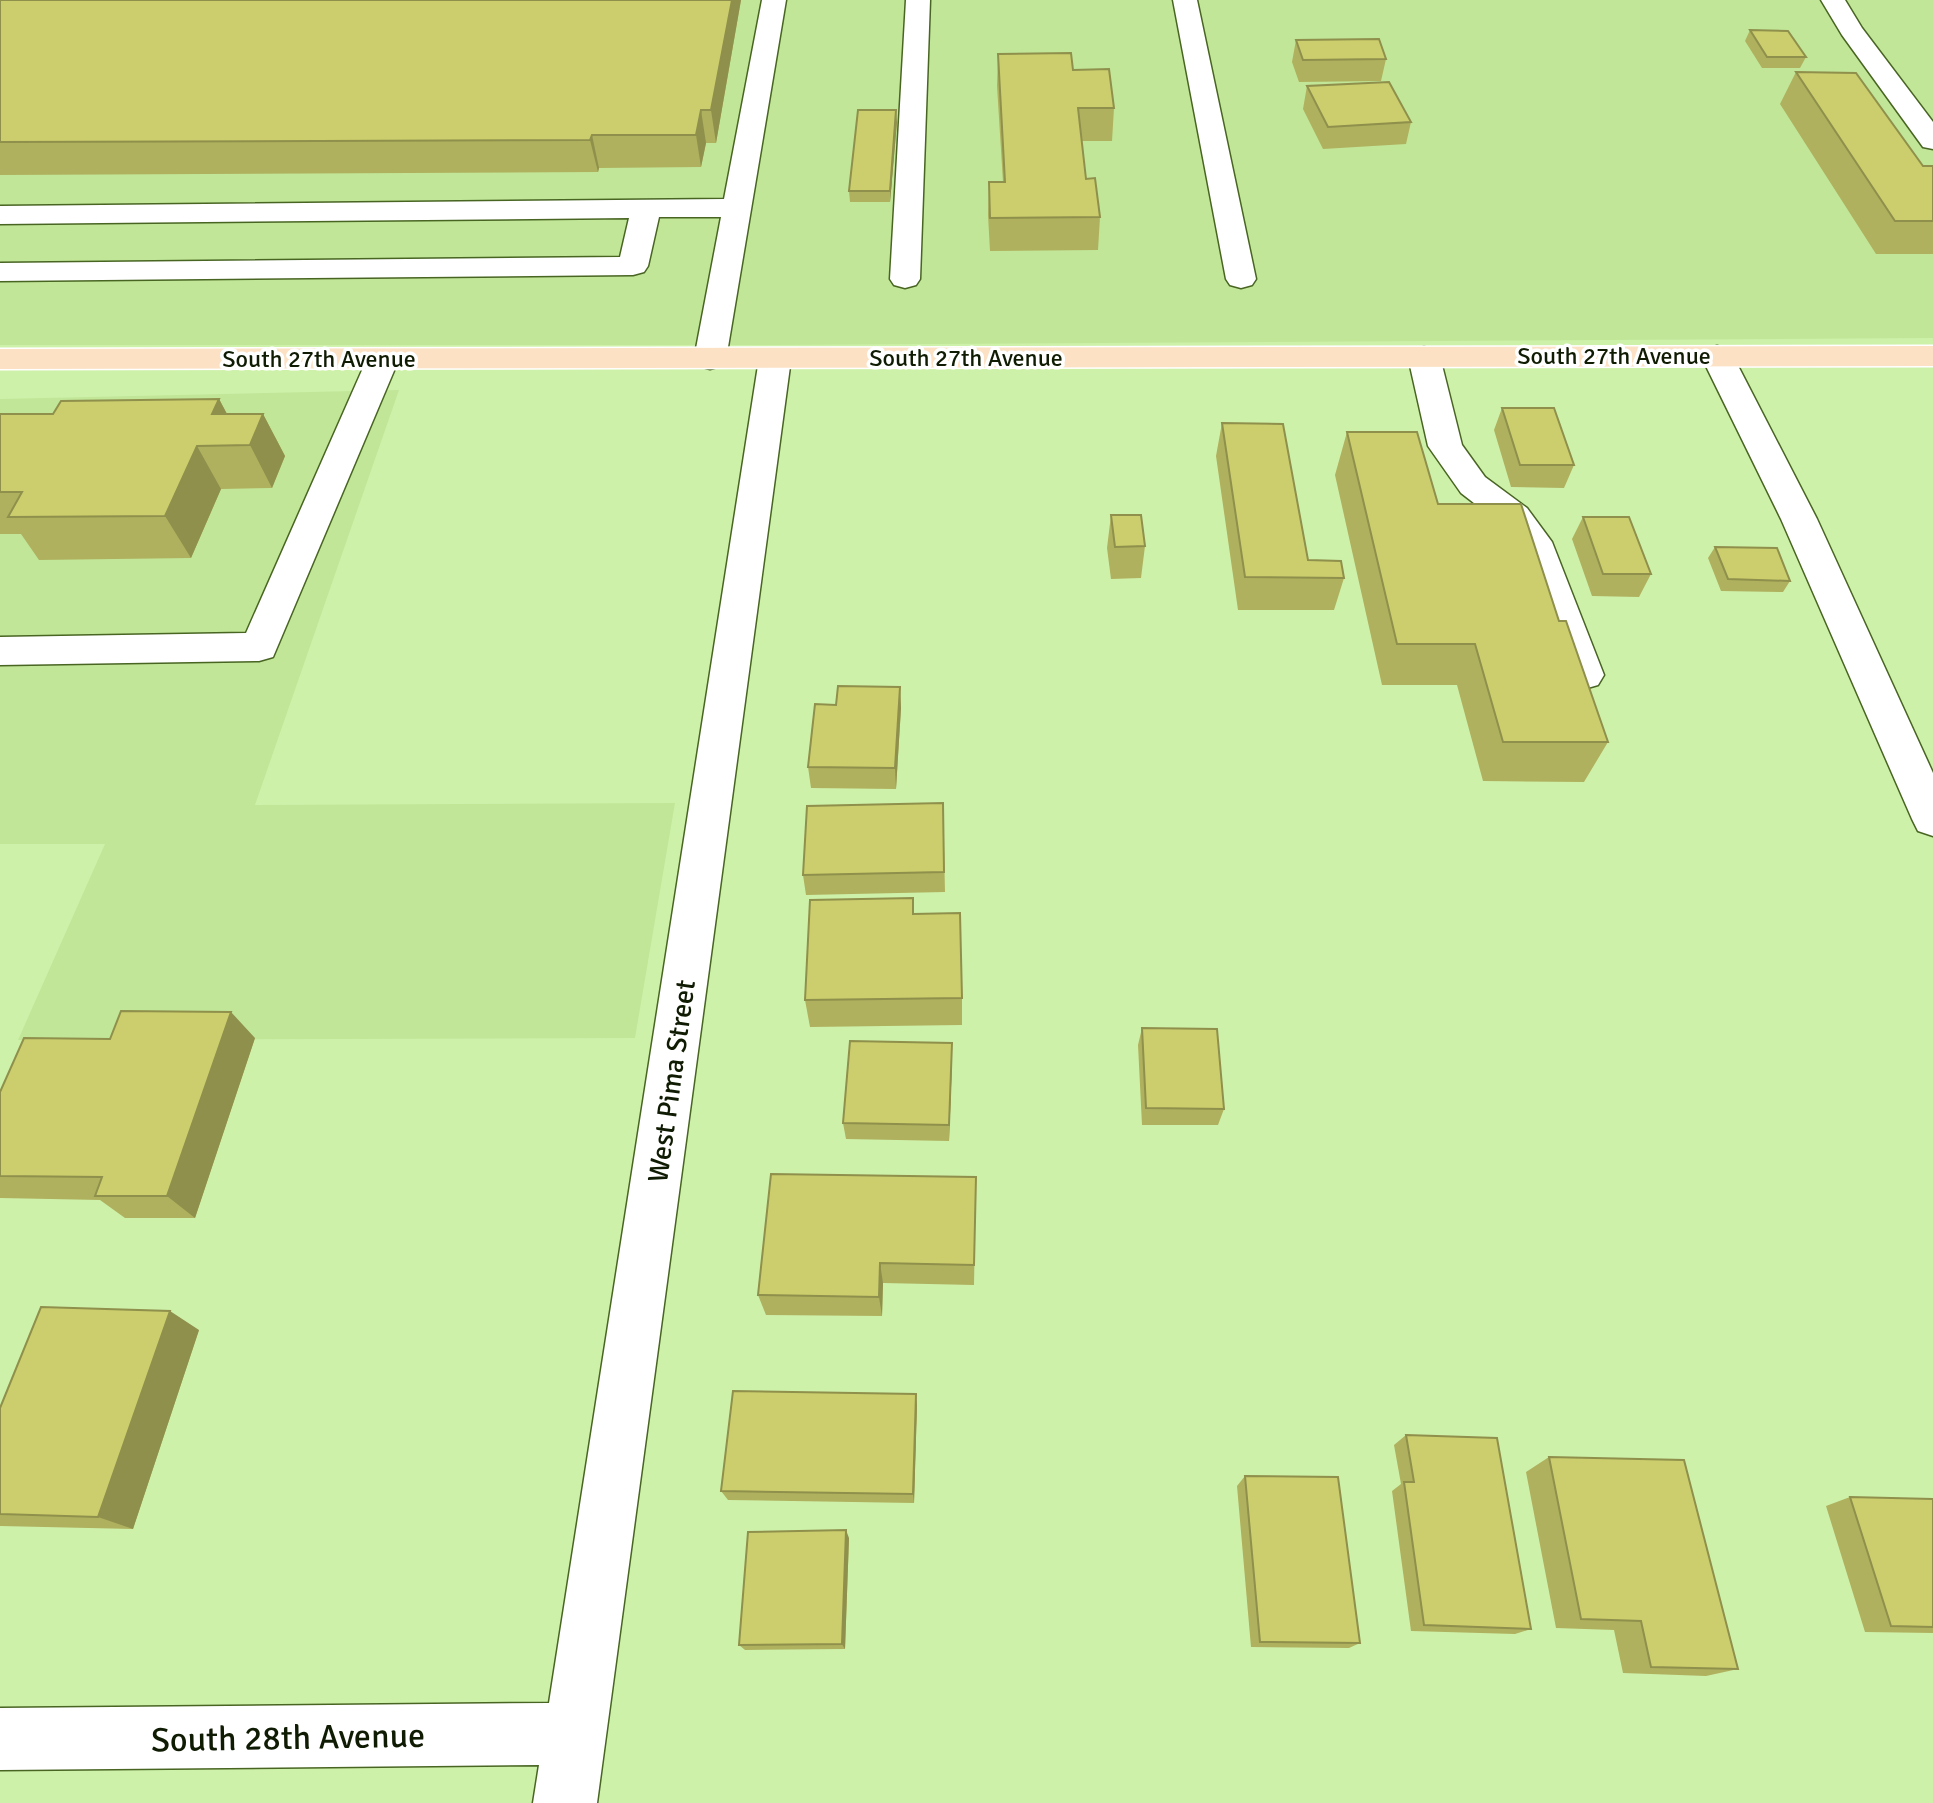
<svg xmlns="http://www.w3.org/2000/svg" width="1933" height="1803" font-family="Signika,sans-serif">
<rect width="100%" height="100%" fill="#cef1aa"/>
<path fill="#c1e698" d="M0,0H1933V338L775,345H0Z
M399,390L255,805L675,803L635,1038L18,1040L105,844H0V399Z"/>
<g fill="none" stroke-linecap="round" stroke-linejoin="round">
<defs>
<path id="minor" d="M762,0H786L726,359L721,366L710,369L699,366L694,359L721,217H659L648,266L644,272L633,275L0,281V263L620,257L629,218L0,224V206L724,199Z
M906,0H930L920,279L916,285L905,288L894,285L890,279Z
M1173,0H1197L1256,279L1252,285L1241,288L1230,285L1226,279Z
M1821,0H1845L1862,28L1933,122V149L1923,147L1842,35Z
M1717,346L1728,349L1733,356L1817,519L1933,773V836L1918,831L1912,819L1781,519L1701,356L1706,349Z
M1424,347L1435,350L1440,357L1462,445L1485,477L1527,508L1552,542L1604,675L1598,685L1584,689L1570,685L1522,553L1501,524L1461,493L1428,446L1408,357L1413,350Z
M383,349L394,352L399,359L273,657L259,661L0,665V637L246,633L367,359L372,352Z
M775,349L786,352L791,359L597,1803H533L539,1765L0,1770V1708L549,1703L759,359L764,352Z"/>
<path id="major" d="M1933,346V366L0,369V349Z"/>
</defs>
<use href="#minor" stroke="#486522" stroke-width="3"/>
<use href="#major" stroke="#fff" stroke-width="3"/>
<use href="#minor" fill="#fff" fill-rule="evenodd"/>
<use href="#major" fill="#fce1c4" fill-rule="evenodd"/>
</g>
<path fill="#afb15e" d="M0,0H741L716,143H706L701,167L599,168L598,172L0,175Z
M1750,30L1806,57L1800,68H1762L1745,41Z
M1296,40L1386,59L1381,81L1299,82L1292,62Z
M998,54L1073,70L1114,108L1112,141H1082L1086,179L1100,217L1098,250L990,251L988,215L989,182H1003L997,86Z
M1796,72L1923,166H1933V254H1876L1780,104Z
M1307,86L1411,122L1406,144L1323,149L1303,109Z
M897,122L890,202H850L849,191Z
M219,399L227,414H263L285,456L272,488L221,489L191,558L39,560L21,534H0V414H53Z
M1502,408L1574,465L1564,488L1511,487L1494,430Z
M1222,423L1308,560L1344,578L1334,610H1238L1216,456Z
M1347,432L1438,504L1559,621L1608,742L1584,782L1483,781L1457,685H1382L1335,475Z
M1111,515L1145,546L1141,578L1111,579L1107,548Z
M1583,517L1651,574L1639,597L1592,596L1572,539Z
M1715,547L1790,581L1783,592L1721,591L1708,558Z
M900,687L901,708L896,789L811,788L808,767L836,705Z
M943,803L945,892L806,895L803,875Z
M913,898L914,914L962,998V1025L810,1027L805,1000Z
M1142,1028L1224,1109L1218,1125H1142L1138,1045Z
M255,1038L195,1218H125L100,1200L0,1198V1092L110,1039Z
M952,1061L949,1141L846,1139L843,1123Z
M976,1177L974,1285L883,1283L882,1316L766,1315L758,1295Z
M199,1330L133,1529L0,1526V1408Z
M917,1405L914,1503L728,1500L721,1491Z
M1406,1435L1531,1629L1515,1634L1411,1631L1392,1491L1401,1484L1394,1445Z
M1549,1457L1738,1669L1706,1676L1623,1673L1614,1630L1556,1628L1526,1472Z
M1245,1476L1360,1643L1349,1648L1251,1647L1237,1486Z
M1850,1497L1933,1499V1633L1865,1632L1826,1506Z
M849,1538L845,1649L745,1650L739,1645Z"/>
<path fill="#8f904c" d="M732,0H741L716,143L711,110Z
M701,110L706,143L701,167L696,135Z
M896,110L897,122L890,202V191Z
M592,135L599,168L598,172L590,140Z
M219,399L242,442L212,414Z
M263,414L285,456L272,488L250,445Z
M197,446L221,489L191,558L165,516Z
M900,687L901,708L896,789L895,768Z
M231,1012L255,1038L195,1218L167,1196Z
M952,1043V1061L949,1141V1125Z
M880,1263L883,1283L882,1316L879,1297Z
M170,1311L199,1330L133,1529L98,1517Z
M916,1394L917,1405L914,1503L913,1494Z
M846,1530L849,1538L845,1649L842,1644Z"/>
<path fill="#ccce6d" stroke="#8f904c" stroke-width="2" d="M0,0H732L711,110H701L696,135H592L590,140L0,142Z
M1750,30L1788,31L1806,57H1767Z
M1379,39L1386,59L1303,60L1296,40Z
M1071,53L1073,70L1109,69L1114,108H1078L1086,179L1095,178L1100,217L990,218L989,182H1005L998,54Z
M1796,72L1856,73L1923,166H1933V221H1895Z
M1389,82L1411,122L1328,127L1307,86Z
M858,110H896L890,191H849Z
M219,399L212,414H263L250,445L197,446L165,516L8,517L22,492H0V414H53L61,401Z
M1502,408H1554L1574,465H1520Z
M1222,423L1283,424L1308,560L1341,561L1344,578L1245,577Z
M1347,432H1417L1438,504H1521L1559,621H1566L1608,742H1503L1475,644H1397Z
M1111,515H1141L1145,546L1115,547Z
M1583,517H1629L1651,574H1603Z
M1715,547L1777,548L1790,581L1728,579Z
M838,686L900,687L895,768L808,767L815,704L836,705Z
M943,803L944,872L803,875L807,806Z
M913,898V914L960,913L962,998L805,1000L810,900Z
M121,1011L231,1012L167,1196H95L102,1177L0,1176V1092L24,1038L110,1039Z
M1142,1028L1217,1029L1224,1109L1146,1108Z
M850,1041L952,1043L949,1125L843,1123Z
M771,1174L976,1177L974,1265L880,1263L879,1297L758,1295Z
M41,1307L170,1311L98,1517L0,1514V1408Z
M733,1391L916,1394L913,1494L721,1491Z
M1406,1435L1497,1438L1531,1629L1424,1625L1404,1482H1414Z
M1549,1457L1684,1460L1738,1669L1651,1667L1641,1621L1581,1619Z
M1245,1476L1338,1477L1360,1643L1260,1642Z
M1850,1497L1933,1499V1627L1891,1626Z
M846,1530L842,1644L739,1645L748,1532Z"/>
<g text-anchor="middle" stroke-width="7" stroke-linejoin="round" paint-order="stroke">
<g font-size="24" fill="#0f1b02" stroke="#fff">
<text x="1614" y="364">South 27th Avenue</text>
<text x="966" y="366">South 27th Avenue</text>
<text x="319" y="367">South 27th Avenue</text>
</g>
<g font-size="28" fill="#0f1b02" stroke="#fff">
<text transform="translate(671 1081) rotate(-82)" y="10">West Pima Street</text>
</g>
<g font-size="34" fill="#0f1b02" stroke="#fff">
<text transform="translate(288 1737) rotate(-1)" y="12">South 28th Avenue</text>
</g>
</g>
</svg>
